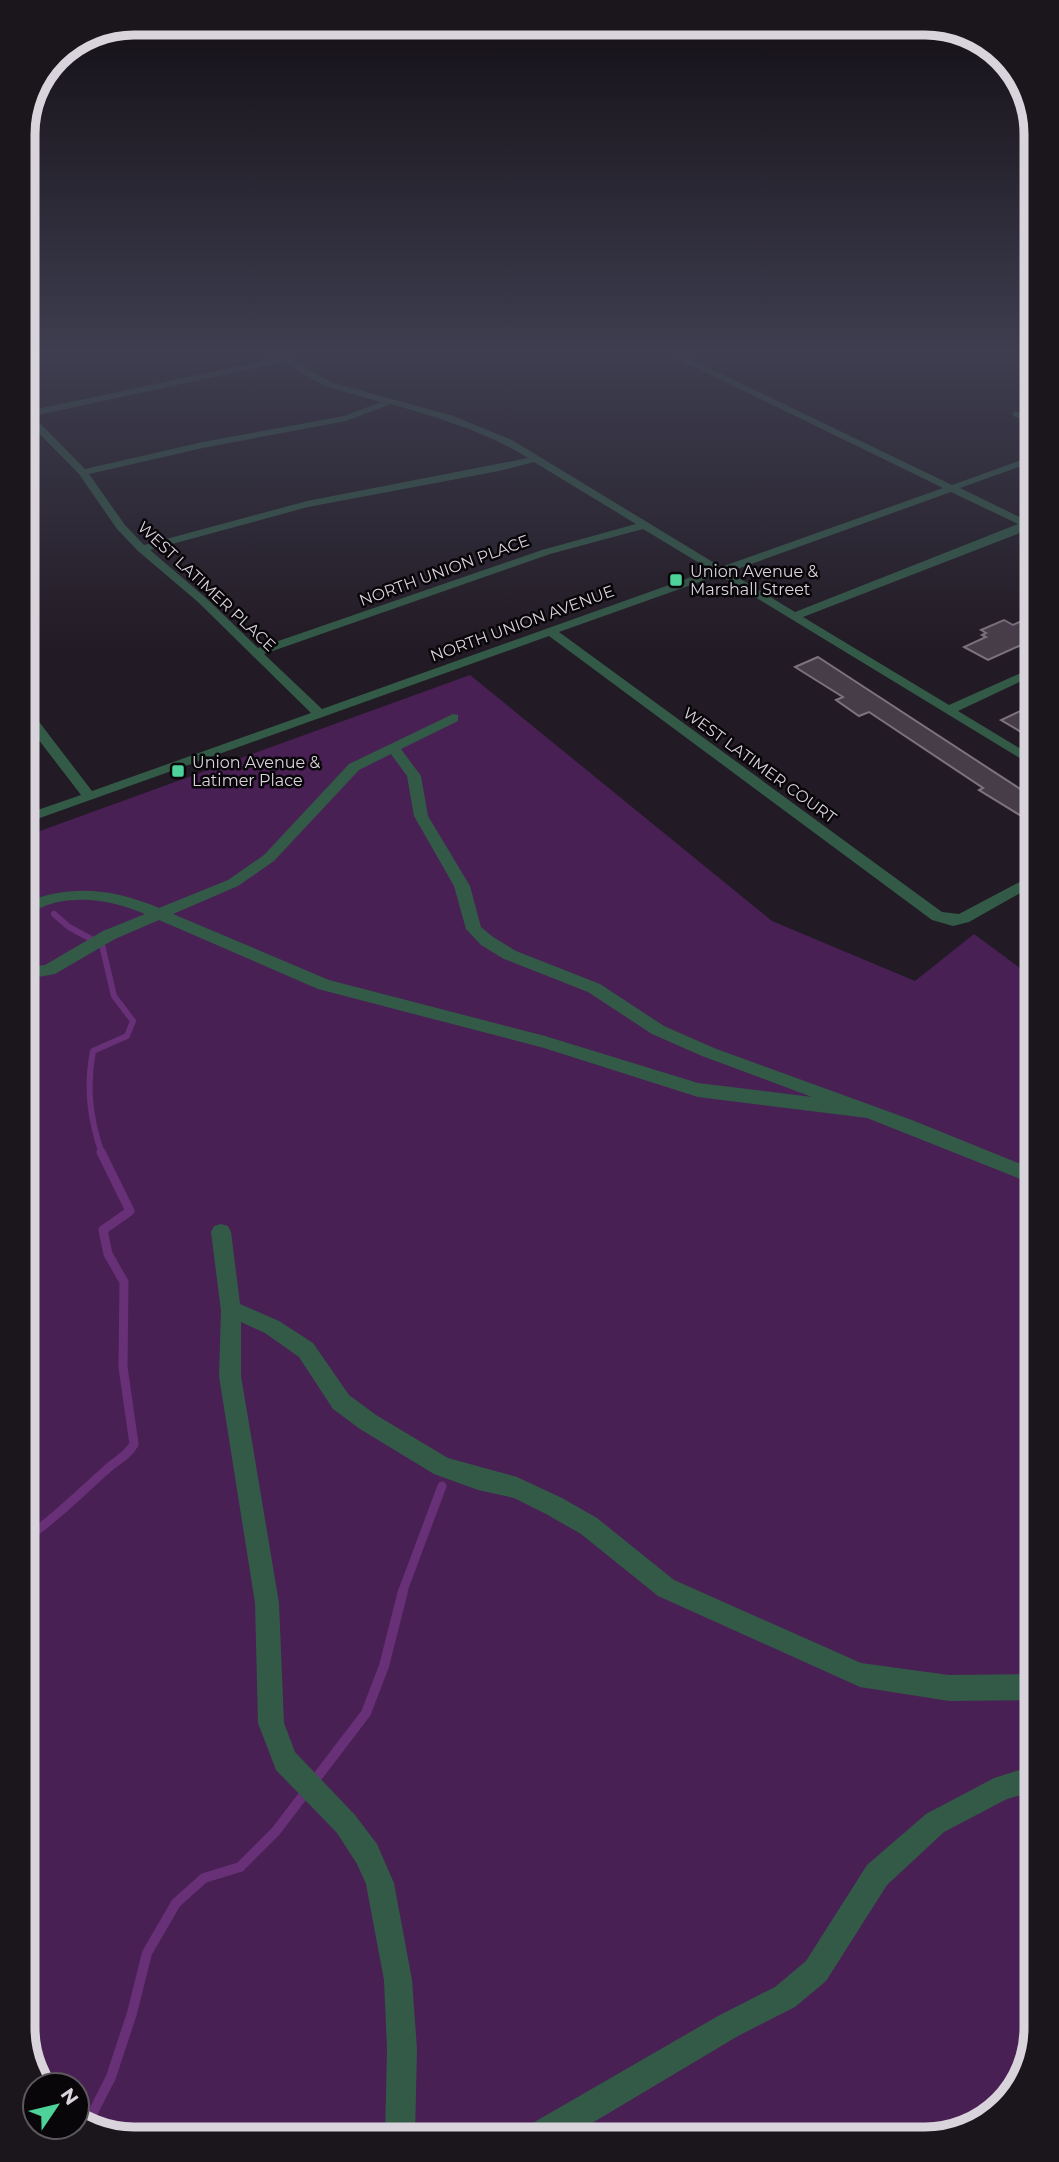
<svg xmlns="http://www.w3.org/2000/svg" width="1059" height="2162" font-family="Montserrat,sans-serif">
<rect width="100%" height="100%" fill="#221a24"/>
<path fill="#492054" d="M470,675L772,921L915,981L974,934L1032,977L1036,2029L1017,2090L967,2131L127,2139L77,2120V2085H42L31,2070L26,836Z"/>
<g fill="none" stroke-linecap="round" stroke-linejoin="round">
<path stroke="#683177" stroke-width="6" d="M54,914L69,927L102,945L114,996L133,1021L127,1036L93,1051C86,1088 90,1119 102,1154"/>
<path stroke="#683177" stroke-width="9" d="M29,1536C57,1517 80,1493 106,1470C116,1460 127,1457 134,1444L123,1367L124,1282L108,1254L103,1230L130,1211L101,1152
M402,1593L442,1486"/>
<path stroke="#683177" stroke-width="10" d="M87,2124L111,2077L132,2013L147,1953L176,1903L204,1878L240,1867L276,1831L366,1713L384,1666L403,1591"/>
</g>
<path fill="#473d49" stroke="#7d7280" stroke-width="2" d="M1030,617V641L988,660L964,647L986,637L982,635L986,633L981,630L1004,620L1013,625Z
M818,657L1031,796V822L979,790L983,788L869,712L859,716L836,700L843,697L795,667Z
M1031,706V738L1001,720Z"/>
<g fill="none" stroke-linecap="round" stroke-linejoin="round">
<path fill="#325a47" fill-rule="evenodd" d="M270,352L294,356L293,360L330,382L453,416L512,440L721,567L943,488L664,352H676L952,485L1030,457V463L960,488L1030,522V529L803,617L949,705L1030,669V677L958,711L1031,755V765L719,575L559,632L942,912L959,914L1031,876V887L969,922L953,926L932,920L549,636L26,823V814L81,795L25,722V709L30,710L92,791L311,713L198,602L138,551L117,529L79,474L24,418V409L28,411L278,358ZM284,362L324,386L381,402L344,416L203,442L85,469L33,416ZM391,404C438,418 485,431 528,458L307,501L144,545L125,525L89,474L203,448L346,421ZM534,462L636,524L542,550L258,648L206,598L150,550L308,507L499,471ZM951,492L1018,524L795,612L729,572ZM643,529L711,570L322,709L264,654L550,554Z
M1016,411L1029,416V422L1013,416V412Z
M453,714L458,715V721L401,749L421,776L428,816L470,886L481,927L493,937L516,951L600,984L664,1026L714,1048L912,1120L1033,1169V1184L867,1118L698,1097L544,1048L318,989L159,920L115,939L55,974L27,979L26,967L45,965L103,931L145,914C118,902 87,896 58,902C47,904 37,910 26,913V902C72,884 114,889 159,908L228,880L264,855L349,764ZM391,754L407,776L414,816L454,886L466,929L481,945L504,959L588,992L652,1034L702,1056L812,1097L698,1083L545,1036L329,980L173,914L238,886L274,861L359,770Z
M221,1224L228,1226L231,1232L240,1304L279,1321L313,1343L349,1395L376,1415L448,1458L517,1477L562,1498L597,1518L674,1580L861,1663L949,1675L1035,1674V1700L949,1701L860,1687L658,1596L581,1534L546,1514L514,1498L478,1490L434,1474L360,1429L333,1409L299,1357L265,1333L241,1322V1376L279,1603L284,1723L295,1752L355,1815L377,1844L394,1883L412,1980L417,2049L415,2136L385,2137L387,2049L384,1980L366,1884L357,1864L337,1833L276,1770L258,1723L255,1603L219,1376L221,1311L211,1232L214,1226Z
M1035,1765V1791L1007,1799L944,1832L887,1885L826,1981L795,2007L738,2036L572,2135H527L531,2124L718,2016L775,1987L806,1961L867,1865L926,1814L994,1778Z"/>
</g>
<linearGradient id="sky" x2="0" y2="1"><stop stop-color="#130e14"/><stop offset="0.54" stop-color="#3e3e50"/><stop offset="1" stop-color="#3e3e50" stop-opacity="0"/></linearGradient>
<rect width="1059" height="655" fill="url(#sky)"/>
<g fill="#4dd39a" stroke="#09060a" stroke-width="2.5">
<rect x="669" y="573" width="14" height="14" rx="3.5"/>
<rect x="171" y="764" width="14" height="14" rx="3.5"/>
</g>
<g text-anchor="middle" stroke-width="5" stroke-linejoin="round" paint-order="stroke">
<g font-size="16" fill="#d9d3db" stroke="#09060a">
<text transform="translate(444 570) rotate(-20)" y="6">NORTH UNION PLACE</text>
<text transform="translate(207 586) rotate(43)" y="6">WEST LATIMER PLACE</text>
<text transform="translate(522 623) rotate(-20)" y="6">NORTH UNION AVENUE</text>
<text transform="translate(760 765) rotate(36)" y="6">WEST LATIMER COURT</text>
</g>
<g font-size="16" fill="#d9d3db" stroke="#09060a" text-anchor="start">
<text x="690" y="577">Union Avenue &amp;<tspan x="690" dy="18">Marshall Street</tspan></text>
<text x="192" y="768">Union Avenue &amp;<tspan x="192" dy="18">Latimer Place</tspan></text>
</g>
</g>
<path d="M0 0H1059V2162H0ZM134 35H925A99 99 0 0 1 1024 134V2028A99 99 0 0 1 925 2127H134A99 99 0 0 1 35 2028V134A99 99 0 0 1 134 35Z" fill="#1a161b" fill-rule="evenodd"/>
<path fill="none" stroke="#d9d3db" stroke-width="9" d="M134 35H925A99 99 0 0 1 1024 134V2028A99 99 0 0 1 925 2127H134A99 99 0 0 1 35 2028V134A99 99 0 0 1 134 35Z"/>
<g transform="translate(56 2106) rotate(55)"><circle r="33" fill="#09060a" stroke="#5c585e" stroke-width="2"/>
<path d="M0-5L12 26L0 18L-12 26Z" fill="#4dd39a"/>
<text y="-10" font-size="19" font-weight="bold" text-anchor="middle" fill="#d9d3db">N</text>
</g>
</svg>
